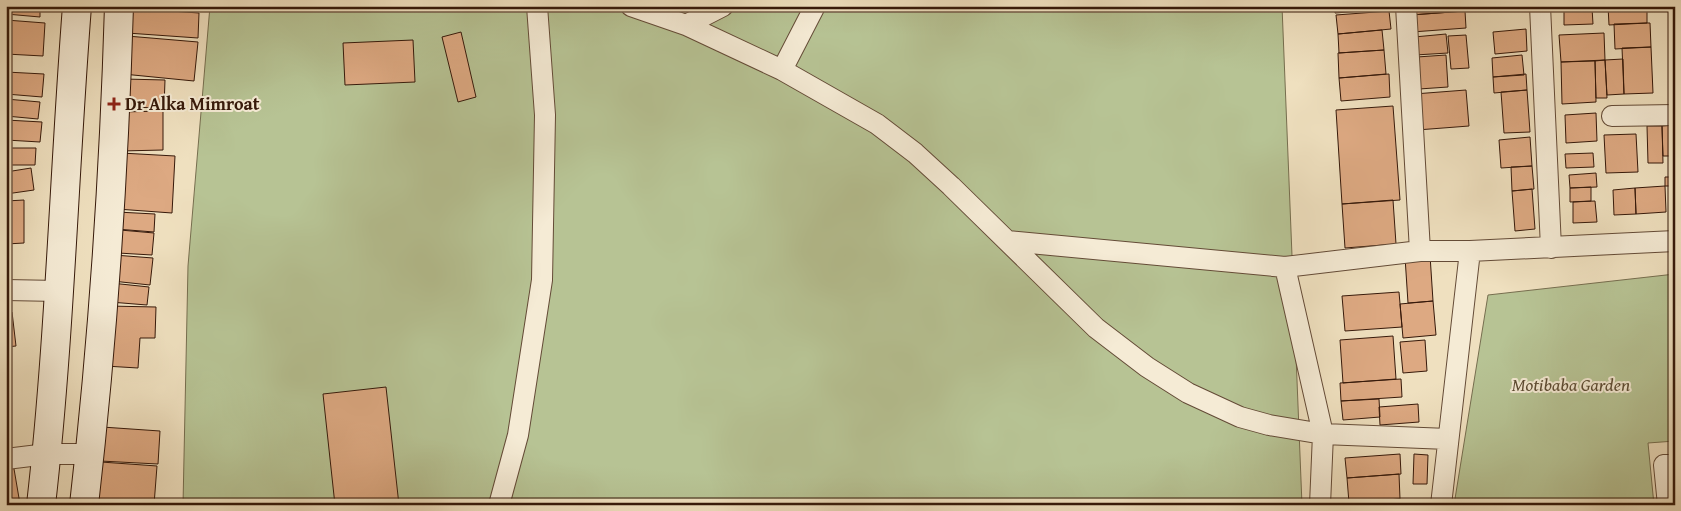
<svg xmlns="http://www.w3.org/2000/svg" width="1681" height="511" font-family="'Gentium Book Plus',serif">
<rect width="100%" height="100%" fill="#efe0bf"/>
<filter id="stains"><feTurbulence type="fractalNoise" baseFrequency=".004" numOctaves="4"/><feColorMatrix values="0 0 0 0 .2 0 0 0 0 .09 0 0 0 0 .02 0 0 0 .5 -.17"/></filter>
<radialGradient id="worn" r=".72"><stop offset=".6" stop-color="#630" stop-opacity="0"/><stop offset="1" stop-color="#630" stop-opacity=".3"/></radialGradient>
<path fill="#b7c394" stroke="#766e4f" d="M210,6H1282L1302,505H183L188,266Z
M1675,274V441L1648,443L1654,505H1454L1488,295Z"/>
<path fill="#dda982" stroke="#36190a" d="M6,6H40V17L6,14Z
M1335,6H1387V9L1335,13Z
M1410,6H1464L1465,11L1411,15Z
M1608,6H1647V23L1609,25Z
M129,8L199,13L198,38L127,33Z
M1592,8L1593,24L1564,25V9Z
M1389,11L1391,29L1338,34L1336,15Z
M1465,11L1466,28L1412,32L1411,15Z
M6,20L45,23L43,56L6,54Z
M1647,23H1650L1651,47L1615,49L1614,24Z
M1526,29L1527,51L1495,54L1493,32Z
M1382,30L1384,50L1339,53L1338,34Z
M461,32L476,97L458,102L442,37Z
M1604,33L1605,60L1561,62L1559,35Z
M1446,34L1448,53L1415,55L1414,37Z
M1466,35L1469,68L1451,69L1448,36Z
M127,36L198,42L194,81L123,74Z
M413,40L415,82L345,85L343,43Z
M1651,47L1653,93L1624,94L1622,48Z
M1384,50L1386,74L1339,78L1338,53Z
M1446,55L1448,87L1419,89L1417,57Z
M1522,55L1524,75L1493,77L1492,58Z
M1623,59L1624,94L1607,95L1605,60Z
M1605,60L1607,98H1596L1595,61Z
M1595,61L1596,102L1562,104L1561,62Z
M6,72L44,74L42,97L6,94Z
M1389,74L1390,97L1341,101L1339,78Z
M1526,74L1527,90L1494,93L1493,77Z
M124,79L165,80L164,108L123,107Z
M1466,90L1469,126L1417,130L1414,94Z
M1527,90L1530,132L1504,133L1501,92Z
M6,99L40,102L38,119L6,116Z
M1393,106L1400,200L1342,204L1336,110Z
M163,111V150L121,151V112Z
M1596,113L1597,141L1566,143L1565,115Z
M6,120L42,122L40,142L6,140Z
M1675,125V156H1663L1662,126Z
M1647,126H1662L1663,163H1648Z
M1636,134L1638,172L1606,173L1604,135Z
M1530,137L1532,166L1501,168L1499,140Z
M6,148H36L35,165H6Z
M121,153L175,156L172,213L117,209Z
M1593,153L1594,167L1566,168L1565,154Z
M1532,166L1534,189L1512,191L1511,167Z
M31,168L34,190L6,194V172Z
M1596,173L1597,187L1570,188L1569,175Z
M1665,177H1675V186H1665Z
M1665,186L1666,212L1636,214L1635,188Z
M1591,187V201L1570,202V188Z
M1635,188L1636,214L1614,215L1613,190Z
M1532,189L1535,229L1515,231L1512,191Z
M24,200V243L6,244V201Z
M1393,200L1396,244L1345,248L1342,204Z
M1595,201L1597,222L1573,223V202Z
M117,212L155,214L154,232L116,229Z
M120,230L154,233L152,255L118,253Z
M114,255L153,258L150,285L112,281Z
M1430,255L1433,301L1408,303L1405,257Z
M111,283L149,287L147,305L110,302Z
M1399,292L1402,327L1345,331L1342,296Z
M1433,301L1436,335L1403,338L1400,304Z
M108,306L156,307L155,338H140L138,368L105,366Z
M6,312H12L16,346L6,347Z
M1393,336L1396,379L1343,383L1340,340Z
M1425,340L1427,371L1403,373L1400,342Z
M1401,379L1402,397L1341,401L1340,383Z
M386,387L399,505H335L323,394Z
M1379,399L1380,417L1343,420L1341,401Z
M1418,404L1419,422L1380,425L1379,407Z
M102,427L160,431L158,464L100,461Z
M1400,454L1401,474L1347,478L1345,458Z
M1414,454L1428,455L1427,484H1413Z
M101,462L157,466L154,505H98Z
M13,463L20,504L6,505V464Z
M1399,474L1400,499L1349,503L1347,478Z
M1400,499L1401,505H1342L1341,503Z"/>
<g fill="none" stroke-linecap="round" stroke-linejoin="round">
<defs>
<path id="street" d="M631,6L686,25L723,6
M1406,6L1420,251
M1540,6L1551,248
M686,25L782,70L877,124L915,153L951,186L1096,328L1147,367L1188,393L1240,417L1269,425L1323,434L1448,439
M782,70L815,6
M1612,116L1675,115
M1008,241L1285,267L1420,251H1470L1675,241
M1285,267L1323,434L1320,505
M6,290L58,291
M6,459L47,454H90
M499,505L518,435L542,280L545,115L537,6
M1441,505L1470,251
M1668,505L1664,465H1675"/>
<path id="secondary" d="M41,505C60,339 64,172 77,6
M84,505C103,340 114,172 119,6"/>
</defs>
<use href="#street" stroke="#644b37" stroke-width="22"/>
<use href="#secondary" stroke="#36190a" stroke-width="30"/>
<use href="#street" stroke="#f5ebd5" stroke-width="20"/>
<use href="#secondary" stroke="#f5ebd5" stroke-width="28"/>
</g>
<path fill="#8f2418" stroke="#f5ebd5" stroke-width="2" d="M111.5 96.5h5v5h5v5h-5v5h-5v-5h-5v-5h5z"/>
<g text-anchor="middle" stroke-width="4" stroke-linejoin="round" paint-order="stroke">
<g font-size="18" font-weight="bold" fill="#36190a" stroke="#f5ebd5" text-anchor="start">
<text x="125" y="110">Dr Alka Mimroat</text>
</g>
<g font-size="18" font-style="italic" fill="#5d4c33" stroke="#f5ebd5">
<text x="1571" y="391">Motibaba Garden</text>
</g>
</g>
<rect width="1681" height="511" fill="none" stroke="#efe0bf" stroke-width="25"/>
<rect x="8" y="8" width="1666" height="496" fill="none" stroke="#36190a" stroke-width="2.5"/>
<rect x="12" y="12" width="1656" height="486" fill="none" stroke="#36190a"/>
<rect width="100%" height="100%" filter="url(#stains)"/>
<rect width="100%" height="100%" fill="url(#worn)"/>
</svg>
